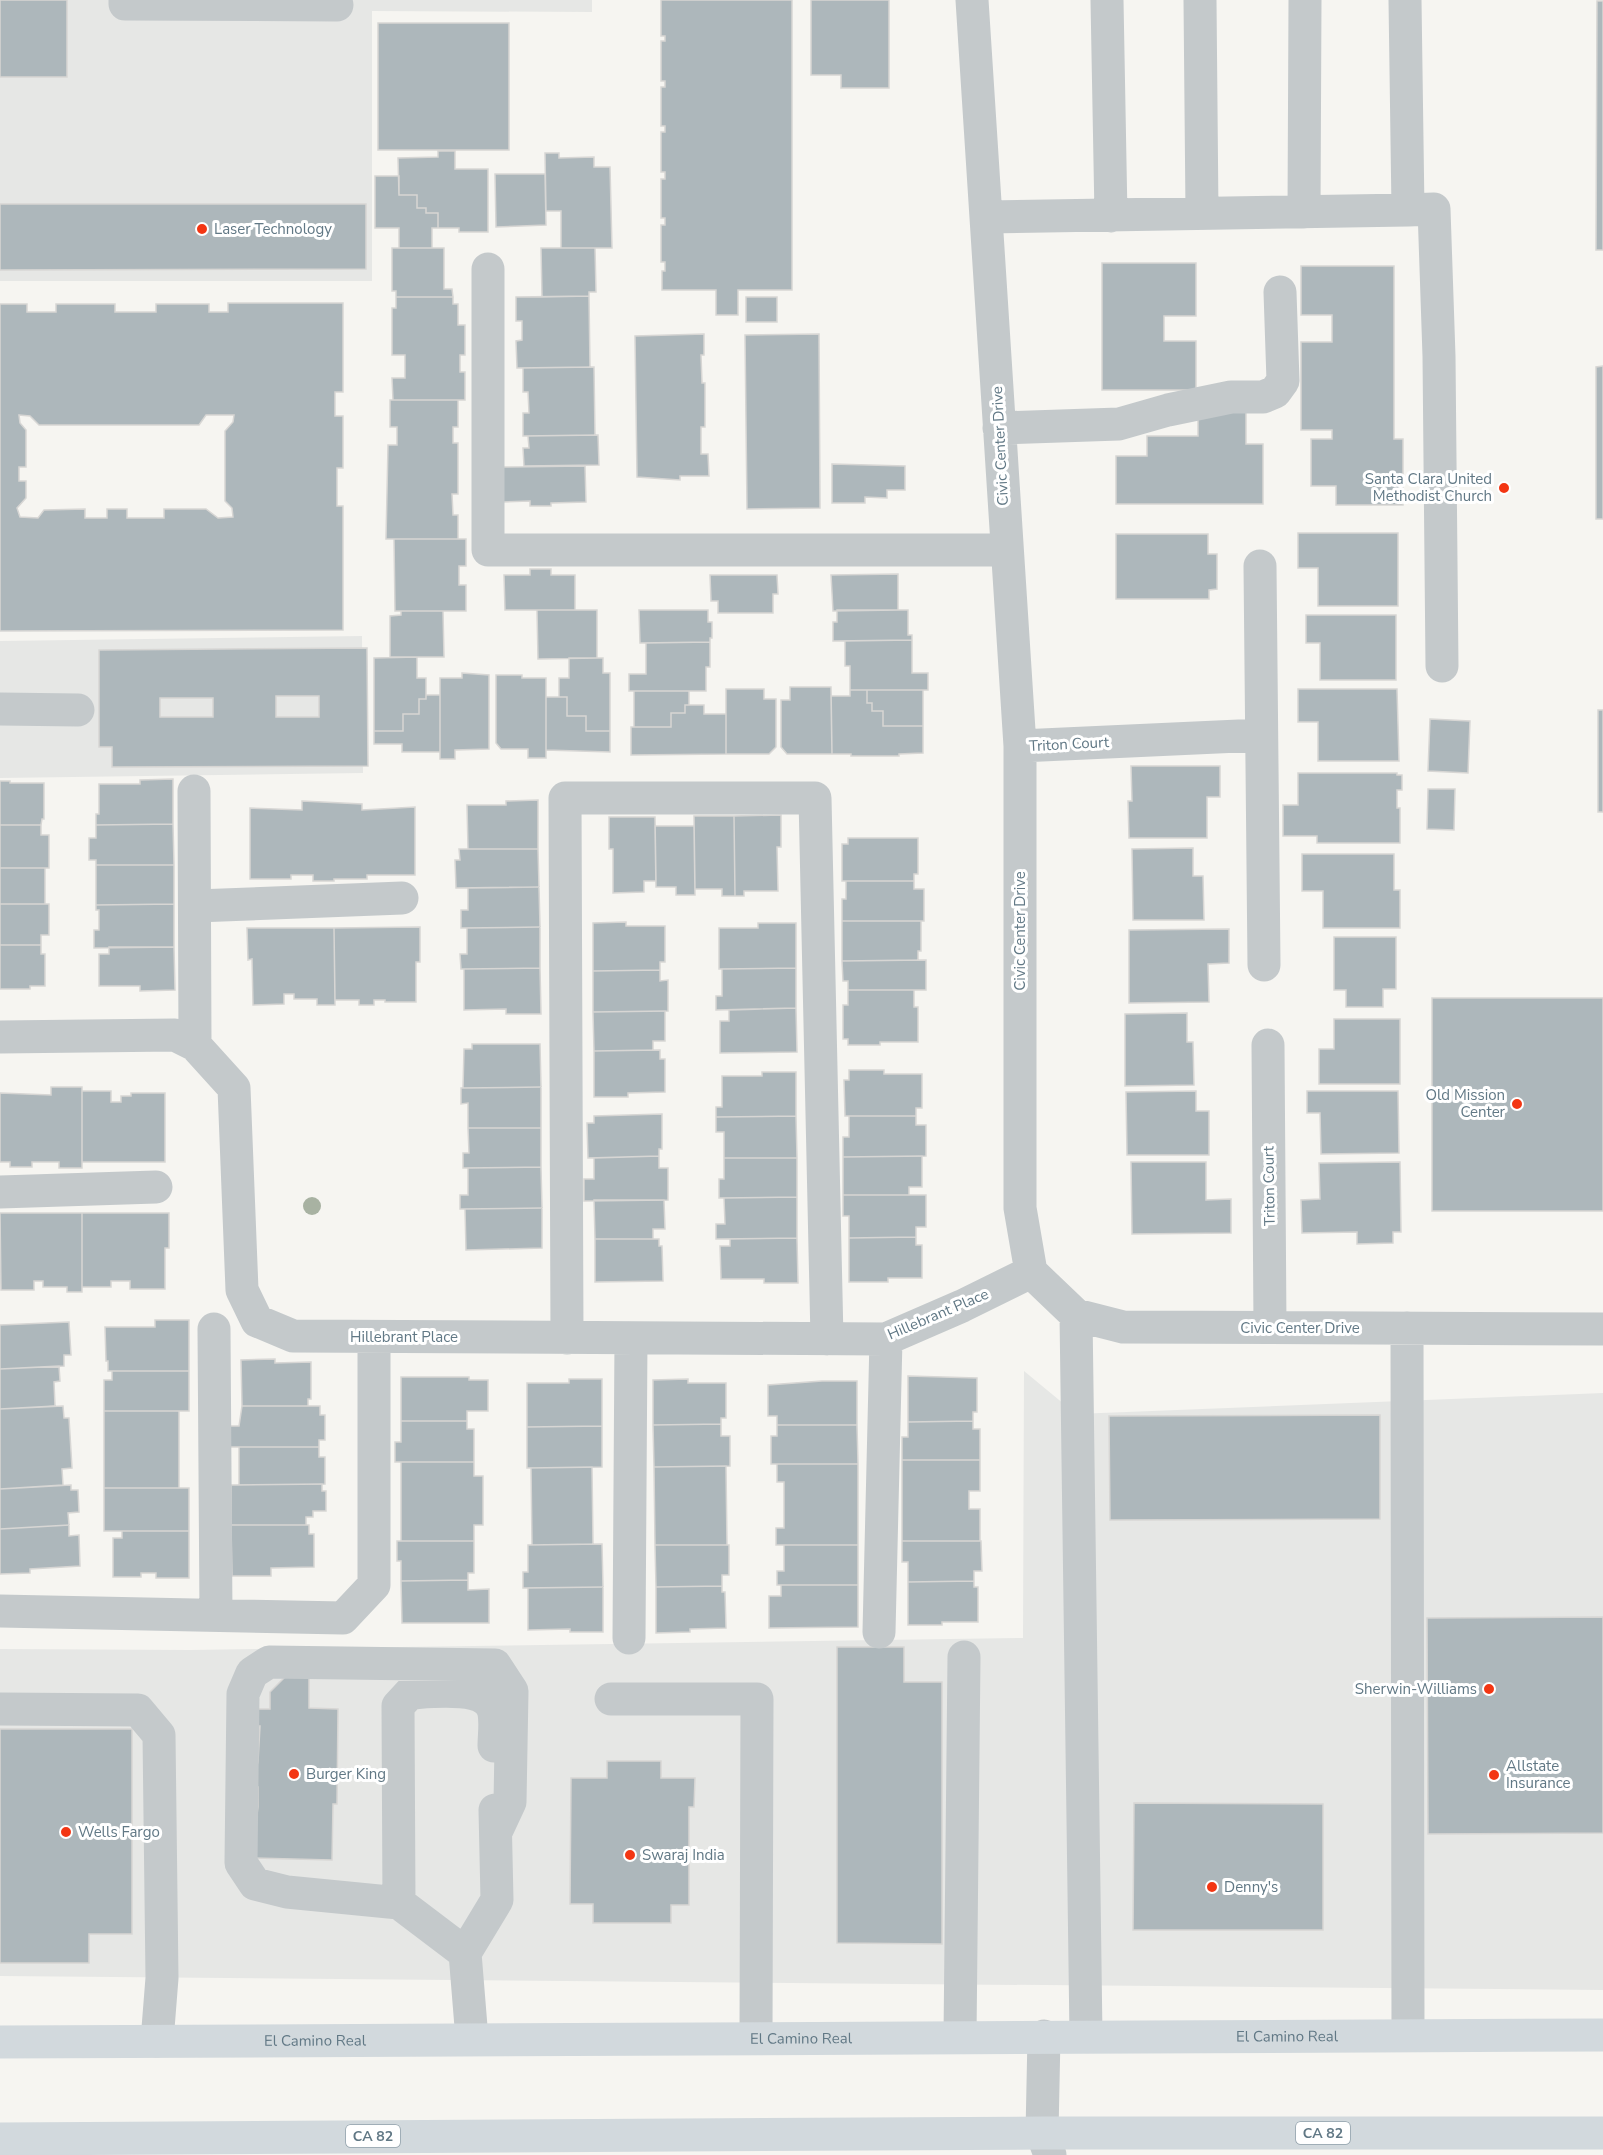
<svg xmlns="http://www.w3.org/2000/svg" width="1603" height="2155" font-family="'Nunito Sans',sans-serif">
<rect width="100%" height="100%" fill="#f6f5f1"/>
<path fill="#e6e7e5" d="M0,0H592V12L372,11V281H0Z
M362,636L363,773L0,778V641Z
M1024,1371L1076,1414L1603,1393V1990L0,1976V1649L190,1650L1023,1638Z"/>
<path fill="#adb7bb" stroke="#d7d6d4" stroke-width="1.5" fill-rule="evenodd" d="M0,0H67V77H0Z
M661,0H792V290H738V315H716V290H662V271H665V262H661V225H665V218H661V179H665V172H661V132H665V126H661V87H665V81H661V41H665V36H661Z
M811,0H889V88H841V75H811Z
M1597,1H1603V250H1596Z
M378,23H509V150H378Z
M438,151H455V169H488V232H459V228H438V213H426V208H417V195H399L398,158L438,157Z
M545,153H559V158L594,157V167H610L612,248H561V211H546Z
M495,174H545L546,225L496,227Z
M375,176H399V195H417V208H426V213H438V228H432V248H399V228H375Z
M0,204H366V269L0,270Z
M392,248H444V289H452L453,297H396V291H392Z
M541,248H595L596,292H589V296L542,297Z
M1102,263H1196V316H1164V341H1196V390H1102Z
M1301,266H1394V439H1403V505H1336V486H1311V439H1332V430H1301V342H1332V315H1301Z
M589,296L590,367L517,368L516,341L522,340V321H516V297Z
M396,297H453V304H458V325H465V355H460V372H465V400H393L392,378H405V355H392V308H396Z
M746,297H777V322H746Z
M228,303H343V392H335V416H343V468H337V506H343V630L0,631V304H27V312H56V304H115V312H156V304H209V312H228ZM19,415L30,416L39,425H199L206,415H234L233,422L225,431V501L232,508L233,517L218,518L206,509H164V518H127V509H107V518H85V509L44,510L38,518L20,517L17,508L26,498V481H19V467H26V430L20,423Z
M704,334V355H701L702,383H705V427H701V454H708L709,476H680V480L637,477L635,336Z
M819,334L820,508L747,509L745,335Z
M1603,366V519H1596V367Z
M594,367L595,435L523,436V413H529L528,392H523V368Z
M390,400H458V427H453V443H458V494H452L453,515H458V539H386L388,445H397V427H390Z
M1198,411H1246V444H1263V504H1116V456H1147V436H1198Z
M598,435L599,465L524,466L523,448H529L528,436Z
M832,464L905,466V490H887V498L865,497V503H832Z
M585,466L586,502L551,503V506H530V501L503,502V467Z
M1298,533H1398V606H1318V568H1298Z
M1116,534H1208V554H1217V589L1209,590V599H1116Z
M394,539H466V566H459V585H466V611H395Z
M530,569H551V575H575V610H505L504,575H530Z
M898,574V610L833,611L831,575Z
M710,575H777L778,594H773V613H718V601H711Z
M537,610H597V658L538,659Z
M639,610H708V622H712V638H710V642L640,643Z
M837,610H908V635H912V640L833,641V622H837Z
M401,611H443L444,657H390V616L401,615Z
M1306,615H1396V680H1320V643H1306Z
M912,640V673H928V690H850V666H845V641Z
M710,642V667H706V691H629V674H646V643Z
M367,648L368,766L112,767V747H99V650ZM276,696H319V717H276ZM160,698H213V717H160Z
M417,657V678H426V699H419V714H403V731H374V658Z
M569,658H603V673H610V731H586V716H567V697H559V678H569Z
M462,673L489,675V749L455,750V759H440V678H462Z
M496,675H522V678H546V758H528V749H501L496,743Z
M790,687H831L832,754H787L781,747V700H790Z
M726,689H764V699H776V747L769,754H726Z
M1298,689H1397L1399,761H1318V722H1298Z
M850,690H867V703H872V711H883V726H923V753L899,754V756H851V754H832L831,696H850Z
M867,690H923V726H883V711H872V703H867Z
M634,691H689V705H685V713H671V727H634Z
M426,695H440V752H402V744H374V731H403V714H419V699H426Z
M546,697H567V716H586V731H610V752L546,750Z
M685,705H704V714H726V754L631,755V727H671V713H685Z
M1598,710H1603V812H1598Z
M1430,719L1470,721L1468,773L1428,771Z
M1131,766H1220V797H1207V838H1129L1128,801H1132Z
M1298,773H1397V775H1402V790H1397V808H1400V843H1317V836H1283V805H1298Z
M173,779V824L96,825V814H99V784H140V780Z
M0,781H10V783H44V819H42L41,825H0Z
M1428,789H1455L1454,830L1427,829Z
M538,800V849H468L467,805H506V801Z
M302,801L362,804V810L415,807V875H367V879H334V881H313V875H291V879H250V808L302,810Z
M781,815V847H777L778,891H744V896H735L734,816Z
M694,816H734L735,896H722V889H695Z
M609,817H655L656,881H644V892L613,893V849H609Z
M173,824L174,865H96V860H89V838H96V825Z
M0,825H41V835H49V868H0Z
M655,826H694L695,895H676V887H656Z
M848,838H918V874H914V881H842V844H848Z
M1193,848V876H1203L1204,920H1133L1132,849Z
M459,849H538L539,887L456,888L455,860H460Z
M1302,854H1394V890H1400V928H1323V891H1302Z
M96,865H174V904L96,905Z
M0,868H45V904H0Z
M846,881H914V889H924V921H842V899H846Z
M539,887L540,927L461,928V910H468V888Z
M0,904H49V935H41V945H0Z
M174,904V947L94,948V930H99V910H96V905Z
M842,921H921V951H918V960L842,961Z
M626,922V926H665V962H660V970L593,971V923Z
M758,923H796V968L719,969V928H758Z
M420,927V962H416V1002H385V1000H374V1005H359V1000H335L334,928Z
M540,927V968L461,969L460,954H467V928Z
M247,928H334L335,1005H317V999H294V994H284V1004L253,1005L252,959L248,960Z
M1229,929V963L1208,964L1209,1002L1129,1003V930Z
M1334,937H1396V989H1383V1007H1346V990H1334Z
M0,945H41V954H45V986H30V989H0Z
M109,947H174L175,990L140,991V986H99V954H109Z
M926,960V990H848V981H843L842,961Z
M540,968L541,1014H506V1009L464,1010V969Z
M796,968V1008L716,1010V996H722V969Z
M660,970V981L668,980V1011L593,1012V971Z
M848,990H914V1007H918V1042H880V1045H848V1039H843V1005H848Z
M1432,998H1603V1211H1432Z
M796,1008L797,1052L720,1053V1021H729V1010Z
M665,1011V1041H653V1050L594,1051L593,1012Z
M1187,1013V1042H1193L1194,1085L1125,1086V1014Z
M1334,1019H1400V1084H1319V1049H1334Z
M472,1044H540L541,1087L463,1088L464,1049H472Z
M660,1050V1059H665V1092L628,1093V1097H594V1051Z
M849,1070H884V1074H922V1108H916V1116H845L844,1080H849Z
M762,1072H796V1116L716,1117V1107H722V1076H762Z
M51,1087H82V1168H59V1162H32V1167H10V1162H0V1093L51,1095Z
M541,1087V1128H468V1103L461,1104V1088Z
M82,1091H111V1102H121V1096H131V1093H165V1162H82Z
M1196,1091V1111H1209V1155H1127L1126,1092Z
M1307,1091H1398L1399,1153L1321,1154L1320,1113H1307Z
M662,1114V1149H659V1156L588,1158L587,1123H594V1116Z
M796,1116L797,1158H724V1132H716V1117Z
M849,1116H916V1125H926V1156L843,1157V1137H849Z
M468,1128H541V1167L463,1168V1153H469Z
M659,1156V1168H668V1200L584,1201V1179H594V1158Z
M922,1156V1187H909V1195H843V1157Z
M724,1158H797V1197L719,1198V1179H724Z
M1131,1162H1206V1200L1231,1199V1233L1132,1234Z
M1400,1162L1401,1232H1393V1243L1357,1244V1232L1302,1233L1301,1200L1320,1199L1319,1163Z
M541,1167L542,1208L460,1209V1195H468V1168Z
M843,1195H926V1227H916V1237L849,1238V1216H843Z
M797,1197V1238L716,1239V1224H725L724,1198Z
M594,1200H664L665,1229H653V1239H595Z
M542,1208V1248L466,1250L465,1209Z
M0,1213H82V1292H67V1287H43V1281H34V1290H1Z
M82,1213H169V1248H165V1289H130V1281H111V1287H82Z
M916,1237V1245H922V1278H888V1282H849V1238Z
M797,1238L798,1283H764V1279H721L720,1246H730V1239Z
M595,1239H659V1246H662L663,1281L595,1282Z
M155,1320H189V1371H108V1361H106L105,1327H155Z
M69,1322L71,1355H64V1366L0,1369V1325Z
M275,1359V1363L311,1362V1399H308V1406H242L241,1360Z
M59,1366L60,1381L54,1382L55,1406L0,1409V1369Z
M112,1371H189V1411H104V1380H112Z
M908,1376L977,1378V1412H973V1421L908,1422Z
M401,1377H469V1380H488V1411H467V1421H401Z
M569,1379H602V1426L527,1427V1383H569Z
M688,1379V1383H726V1418H721V1424L653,1425V1380Z
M822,1381H857V1425H777V1416H768V1385Z
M63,1406L64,1418H69L72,1468L62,1469L63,1485L0,1489V1409Z
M242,1406H320V1415H325V1440H319V1447H229V1426H239Z
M104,1411H179V1488H104Z
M1380,1415V1519L1110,1520L1109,1416Z
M401,1421H467V1429H474V1462H395V1442H401Z
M973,1421V1429H980V1460H902V1437H908V1422Z
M721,1424V1436H730V1466L654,1467L653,1425Z
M777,1425H857L858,1464H771V1436H777Z
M602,1426V1467L527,1468V1427Z
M239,1447H319V1457H325V1484L239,1485Z
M902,1460H980V1491H969V1509H980V1541H902Z
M401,1462H474V1476H483V1525H474V1541H401Z
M777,1464H858V1545H776V1528H784V1482H777Z
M726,1466L727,1545H655L654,1467Z
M592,1467L593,1544L532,1545L531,1468Z
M322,1484V1491H326V1511H313V1517H306V1525H231V1485Z
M71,1485V1490H78L79,1512L68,1513L69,1525L0,1529V1489Z
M104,1488H189V1531H104Z
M69,1525V1536L79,1535L80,1566L30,1569V1573L0,1574V1529Z
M231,1525H309V1534H314V1567L271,1568V1576H232Z
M122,1531H189V1578H156V1573H141V1577H113V1538H122Z
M397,1541H474V1573H468V1580L401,1581V1561H397Z
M902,1541H981L982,1571H974V1581L908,1582V1562H902Z
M602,1544L603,1587L523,1588V1572H528V1545Z
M655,1545H729V1575H722V1586L656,1587Z
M784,1545H858V1585H777V1571H784Z
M468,1580V1590L489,1589V1623H402L401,1581Z
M974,1581V1587H978V1622H942V1625H908V1582Z
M781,1585H858V1627L769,1628V1596H781Z
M722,1586V1592H725L726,1628L690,1629V1632L656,1633V1587Z
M603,1587V1632H570V1629L528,1630V1588Z
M1603,1617V1833L1428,1834L1427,1618Z
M837,1647H904V1682H942V1944L837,1943Z
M286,1676L309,1677V1708L338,1709L337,1804H333L332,1860L251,1858L258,1807V1787H251L258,1762L260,1726H252V1709H270V1692Z
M0,1729H132V1934H89V1963H0Z
M607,1761H661V1778H695L694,1807H689V1905H671V1923H593V1904H570L571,1778H607Z
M1134,1803L1323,1804V1930H1133Z"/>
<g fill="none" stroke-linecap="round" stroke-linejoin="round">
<path stroke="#c4c9cb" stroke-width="33" d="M125,0V4L337,5
M972,0L1020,746V1208L1031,1272L1076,1315L1123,1327L1603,1329
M1107,0L1111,216
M1200,0L1202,213
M1408,210L1434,209L1439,356L1442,666
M1304,212L1305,0
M987,217L1408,210L1405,0
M488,269V550H1007
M999,428L1119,424L1168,410L1231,397H1263L1275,392L1283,381L1280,292
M1260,566L1264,965
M0,709L78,710
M1020,746L1261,735
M194,791L195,1045
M196,906L402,898
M0,1037L175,1035L195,1045L234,1088L242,1290L257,1321L293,1336L886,1339L962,1306L1031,1272
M1268,1045L1270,1327
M0,1192L156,1187
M1076,1315L1086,2036
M1407,1328L1408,2035
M214,1329L216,1615
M567,1338L565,798H815L827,1339
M0,1611L343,1618L374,1585V1337
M879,1632L886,1339
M629,1638L631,1338
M611,1699H757L756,2037
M0,1709L138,1710L159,1735L162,1978L157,2041
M399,1903L287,1892L255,1884L241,1863L243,1694L252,1673L269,1662L495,1665L512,1691L510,1802L496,1832
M465,1953L399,1903L398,1706L410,1693C431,1692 489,1684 494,1713C496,1724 494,1736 494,1746
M1044,2036L1042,2133L1050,2155
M960,2037L964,1657
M472,2039L465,1953L497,1900L495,1810"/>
<g stroke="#d2d9dd" stroke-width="33">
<path id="s1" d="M0,2042L1603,2035"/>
<path d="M0,2139L1042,2133H1603"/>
</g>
</g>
<circle fill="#a8b2a2" cx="312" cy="1206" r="9"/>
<g fill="#f33613" stroke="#fff" stroke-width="2">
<circle cx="202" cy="229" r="6"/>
<circle cx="1504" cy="488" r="6"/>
<circle cx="1517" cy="1104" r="6"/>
<circle cx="1489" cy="1689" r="6"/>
<circle cx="294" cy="1774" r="6"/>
<circle cx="1494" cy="1775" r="6"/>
<circle cx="66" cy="1832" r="6"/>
<circle cx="630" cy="1855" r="6"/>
<circle cx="1212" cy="1887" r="6"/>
</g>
<g text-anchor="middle" stroke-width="6" stroke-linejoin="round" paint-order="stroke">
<g fill="#fff" stroke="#90a0aa" stroke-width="1.5">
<rect x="1296" y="2122" width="54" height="22" rx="4.5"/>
<rect x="346" y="2125" width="54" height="22" rx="4.5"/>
</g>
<g font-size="14" font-weight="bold" fill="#617885">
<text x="1323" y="2138">CA 82</text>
<text x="373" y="2141">CA 82</text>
</g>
<g font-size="15" fill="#617885" stroke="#fff" text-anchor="start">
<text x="214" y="234">Laser Technology</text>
<text x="1492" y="484" text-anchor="end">Santa Clara United<tspan x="1492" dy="17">Methodist Church</tspan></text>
<text x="1505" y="1100" text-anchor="end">Old Mission<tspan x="1505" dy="17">Center</tspan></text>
<text x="1477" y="1694" text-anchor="end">Sherwin-Williams</text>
<text x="1506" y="1771">Allstate<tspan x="1506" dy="17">Insurance</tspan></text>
<text x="306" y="1779">Burger King</text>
<text x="78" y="1837">Wells Fargo</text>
<text x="642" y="1860">Swaraj India</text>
<text x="1224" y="1892">Denny's</text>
</g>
<g font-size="15" fill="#617885" stroke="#fff">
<text transform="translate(1000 446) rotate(-93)" y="5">Civic Center Drive</text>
<text transform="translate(1069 744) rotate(-3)" y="5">Triton Court</text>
<text transform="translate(1020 931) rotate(-90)" y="5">Civic Center Drive</text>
<text transform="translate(1269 1186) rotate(-91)" y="5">Triton Court</text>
<text transform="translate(938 1314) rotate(-23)" y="5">Hillebrant Place</text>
<text x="1300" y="1333">Civic Center Drive</text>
<text x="404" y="1342">Hillebrant Place</text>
<text dy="5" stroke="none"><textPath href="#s1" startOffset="1287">El Camino Real</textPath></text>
<text dy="5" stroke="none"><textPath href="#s1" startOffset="801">El Camino Real</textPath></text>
<text dy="5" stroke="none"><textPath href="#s1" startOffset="315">El Camino Real</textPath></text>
</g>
</g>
</svg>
